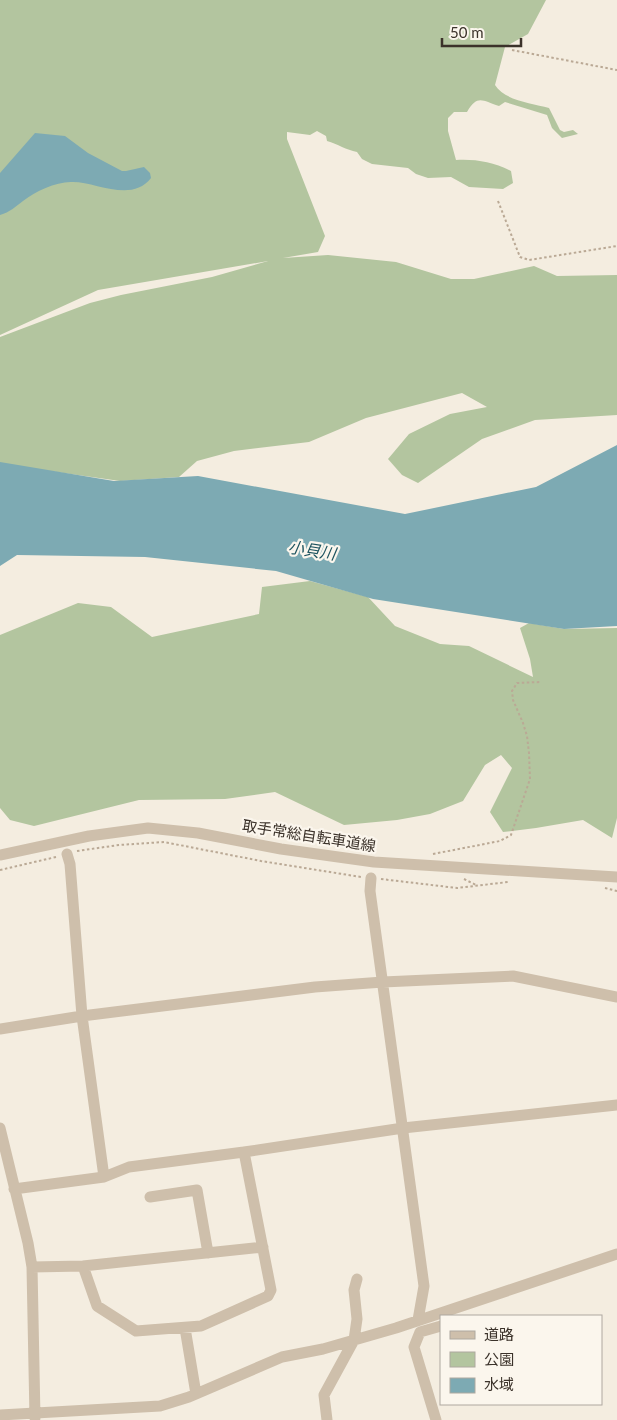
<svg xmlns="http://www.w3.org/2000/svg" width="617" height="1420" font-family="Lato,'Noto Sans JP',sans-serif">
<rect width="100%" height="100%" fill="#f4ede0"/>
<path fill="#b3c59f" d="M0,0H546L528,34L505,47L495,85C505,101 532,103 549,108L560,130L564,132L573,130L578,134L562,138L552,128L547,115L505,102L499,106C482,101 478,94 467,112H454L448,118V131L456,160C476,159 493,162 511,171L513,183L503,189L469,187L451,177L428,178L416,174L408,168L372,164L362,159L357,152C346,150 338,144 327,141L326,136L317,131L310,135L287,132V139L325,236L318,252L283,258L328,255L396,262L451,279H474L534,266L557,276L617,275V415L535,420L482,439L418,483L402,475L388,459L409,434L450,414L487,407L462,393L366,418L309,442L234,451L197,461L179,477L120,481L0,464V337L90,303L121,295L212,277L268,261L98,290L0,335Z
M310,581L368,597L395,626L440,644L469,646L533,677L530,659L520,628L529,623L564,629L617,628V818L612,838L583,820L536,828L503,832L490,812L512,768L501,755L485,765L463,801L430,814L397,820L344,825L275,792L225,799L139,800L34,826L10,820L0,808V635L78,603L111,607L152,637L259,614L262,587Z"/>
<path fill="#7daab3" d="M35,133L65,136L88,153L122,171H126L144,167L150,173L151,178C132,203 96,182 73,182C57,181 36,191 23,201C15,207 10,212 0,215V173Z
M617,445V626L564,629L373,599L276,571L145,557L17,555L0,566V462L114,481L198,476L405,514L536,487Z"/>
<g fill="none" stroke-linecap="round" stroke-linejoin="round">
<path stroke="#baa995" stroke-width="2" stroke-dasharray="2.5 2.5" stroke-linecap="butt" d="M512,50L617,70
M498,201L520,257L529,260L617,246
M77,851L119,845L164,842L261,861L361,877
M433,854L500,841L511,835L530,779L529,753L527,736L523,723L513,700L512,691L517,683L540,682
M0,870L56,857
M381,879L457,888L508,882
M464,879L476,885
M605,888L617,891"/>
<path stroke="#cebfab" stroke-width="11" d="M67,854L70,864L82,1016L104,1177
M0,855L89,836L148,828L198,833L281,849L374,862L617,877
M371,878L370,891L424,1286L418,1320
M0,1029L82,1016L315,987L383,982L513,976L617,997
M0,1128L28,1243L32,1267L35,1418
M14,1189L104,1177L129,1167L244,1152L403,1128L617,1105
M150,1197L197,1190L208,1253
M83,1266L97,1306L136,1331L201,1326L268,1296L271,1290L244,1152
M32,1267L83,1266L263,1247
M185,1328L196,1394
M0,1415L160,1406L189,1397L282,1357L323,1349L396,1328L617,1254
M327,1420L324,1395L354,1340L357,1319L354,1290L357,1279
M436,1420L414,1347L420,1332L441,1326"/>
</g>
<g text-anchor="middle" stroke-width="4.5" stroke-linejoin="round" paint-order="stroke">
<g font-size="15" fill="#3b322a" stroke="#fbf6ed">
<text transform="translate(309 836) rotate(9)" y="5">取手常総自転車道線</text>
</g>
<g font-size="16" font-style="italic" fill="#1d535f" stroke="#fbf6ed">
<text transform="translate(312 550) rotate(9)" y="6">小貝川</text>
</g>
</g>
<rect x="440" y="1315" width="162" height="90" fill="#fbf6ed" stroke="#aea89f"/>
<rect x="450" y="1331" width="25" height="8" fill="#cebfab" stroke="#aea89f"/>
<text x="484" y="1340" font-size="15" fill="#3b322a">道路</text>
<rect x="450" y="1352" width="25" height="15" fill="#b3c59f" stroke="#aea89f"/>
<text x="484" y="1365" font-size="15" fill="#3b322a">公園</text>
<rect x="450" y="1378" width="25" height="15" fill="#7daab3" stroke="#aea89f"/>
<text x="484" y="1390" font-size="15" fill="#3b322a">水域</text>
<path d="M442 38v8h79v-8" fill="none" stroke="#3b322a" stroke-width="2.5"/>
<text x="450" y="38" font-size="15" fill="#3b322a" stroke="#fbf6ed" stroke-width="4" paint-order="stroke">50 m</text>
</svg>
